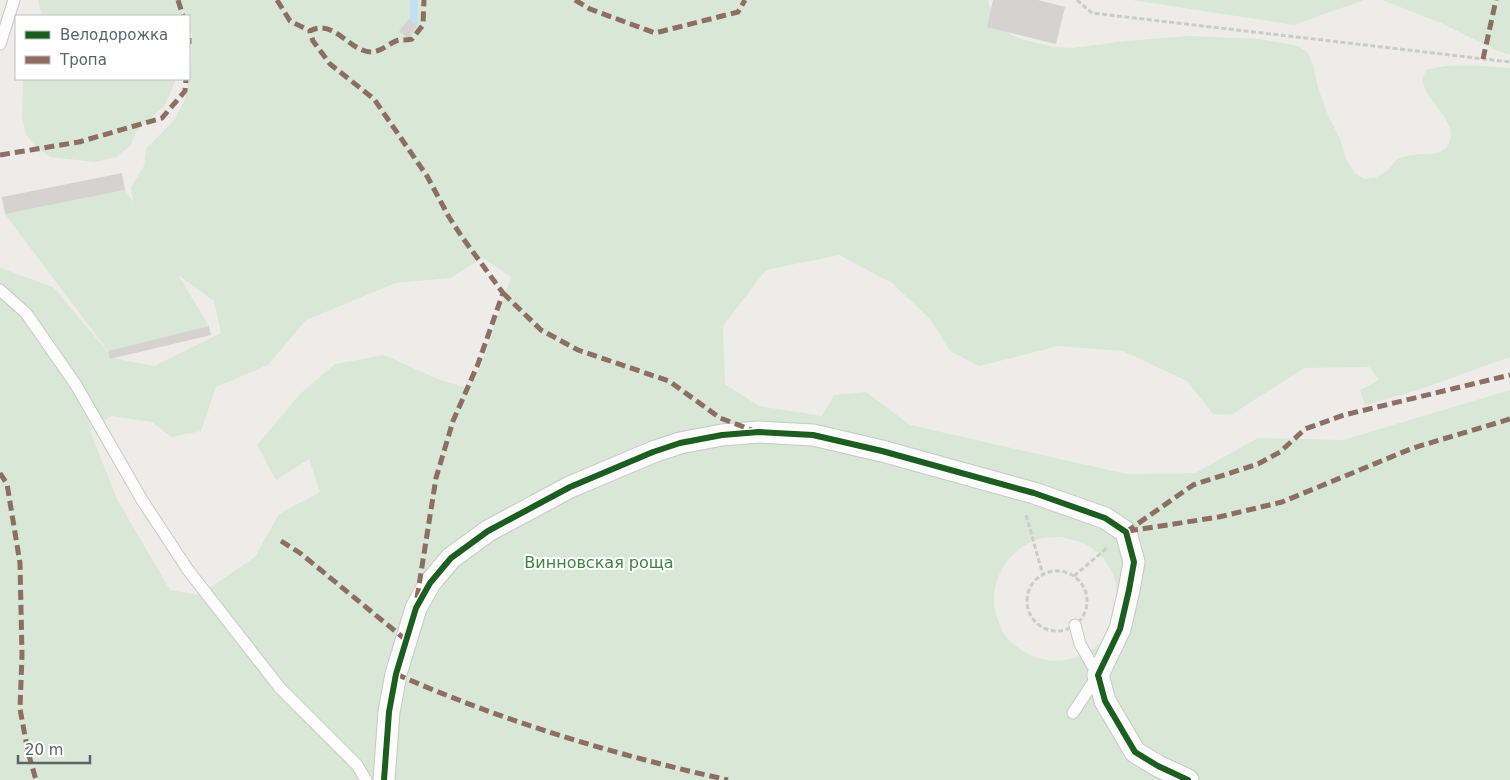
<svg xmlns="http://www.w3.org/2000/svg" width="1510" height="780" font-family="'DejaVu Sans',sans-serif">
<rect width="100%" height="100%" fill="#edece9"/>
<path fill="#d9e7d6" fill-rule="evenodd" d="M38,0H988L995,24L1017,38L1053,47L1073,48L1126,41L1189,36L1259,39L1298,46L1308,53L1313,65L1318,88L1328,115L1340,139L1346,158L1354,173L1364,179L1375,178L1387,171L1397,159L1410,155L1438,153L1447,147L1451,137L1450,128L1444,116L1426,92L1422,79L1426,70C1453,62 1482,66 1510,68V357L1418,390L1365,405L1360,390L1379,380L1369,367L1304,368L1231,415L1213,414L1187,381L1123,351L1058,346L979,366L950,351L931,320L892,283L839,255L766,270L723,326L725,384L759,406L822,416L834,395L866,392L910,425L1126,474L1195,473L1258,438L1343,440L1510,390V780H0V268L53,287L113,358L154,366L221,333L214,301L178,275L209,326L108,351L5,214L125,190L133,202L131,187L144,166L146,149L175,119L185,99L191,69L192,31L189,33V16H42ZM483,258L511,277L481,366L467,388L440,380L384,355L335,364L300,394L257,445L276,480L309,459L320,492L279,514L255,557L199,595L170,590L117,499L90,431L111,416L152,422L171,437L201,431L216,387L268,365L306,320L396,283L450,278ZM1062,537C1068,539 1075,540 1081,542C1135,565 1127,649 1069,659C1055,662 1041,661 1028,654C1017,648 1006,640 1001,628C1000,623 997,618 996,614C987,581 1011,544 1043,538C1049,537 1056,537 1062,537Z
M1132,0H1364L1294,25Z
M1382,0H1510V55L1495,50L1441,23Z
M23,79H176L165,105L136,132L130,146L116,157L95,162L50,157L35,146L26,134L22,118Z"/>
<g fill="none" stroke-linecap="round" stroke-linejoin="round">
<path stroke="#c3e0f1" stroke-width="8" d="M414,22V0"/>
</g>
<path fill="#d4d3d2" d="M993,0H1038L1065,7L1056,44L987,27Z
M409,19L417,26L408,38L399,31Z
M122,173L125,190L5,214L2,197Z
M209,326L211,335L110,359L108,351Z"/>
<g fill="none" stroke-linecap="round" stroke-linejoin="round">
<defs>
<path id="service" d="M0,44L14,0
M0,290L26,313L76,385L142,500L188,570L280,688L357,765L366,780
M1073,713L1098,675L1080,644L1075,625"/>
<path id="minor" d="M384,780L389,712L396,674L416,608L430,583L451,558L488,531L570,487L653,452L680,443L722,435L759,432L813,435L882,451L1034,493L1105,518L1126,532L1134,562L1129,590L1120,629L1098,675L1105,701L1135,752L1158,766L1188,780"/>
</defs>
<use href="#service" stroke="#c8c8c8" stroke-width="13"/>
<use href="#minor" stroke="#c8c8c8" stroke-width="23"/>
<path stroke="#cacecb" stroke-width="3" stroke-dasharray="5 2.5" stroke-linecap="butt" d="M1077,0L1092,13L1510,62
M1026,515L1043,575
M1027 601a30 30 0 1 1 60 0a30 30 0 1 1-60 0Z
M1074,576L1108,547"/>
<use href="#service" stroke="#fcfcfc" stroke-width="11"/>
<use href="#minor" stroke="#fcfcfc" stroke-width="21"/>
<path stroke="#8d6e63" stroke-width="5" stroke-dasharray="10 5" stroke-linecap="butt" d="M178,0L183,16
M277,0L290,21L310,31
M575,0L590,9L655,33L738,12L745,0
M189,38V44
M1483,59L1496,0
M0,155L79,142L162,118L185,91L186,79
M503,293L541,330L578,350L669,381L720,418L752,430
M0,473L7,484L20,563L22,655L20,709L28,752L36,780
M1128,531L1219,517L1282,502L1413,448L1510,419
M1126,532L1193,485L1258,464L1280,452L1305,429L1344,415L1510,375
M281,541L300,553L406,640
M417,598L436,478L453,421L478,364L503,293L462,237L449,217L427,176L374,99L330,64L313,41L310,31C334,18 350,52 371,52C382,52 391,41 400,40C404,40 408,40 412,39L423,25L424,0
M396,674C502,721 615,755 728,780"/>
<defs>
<path id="cycleway" d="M384,780L389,712L396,674L416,608L430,583L451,558L488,531L570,487L653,452L680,443L722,435L759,432L813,435L882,451L1034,493L1105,518L1126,532L1134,562L1129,590L1120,629L1098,675L1105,701L1135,752L1158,766L1188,780"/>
</defs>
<use href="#cycleway" stroke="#fff" stroke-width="9"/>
<use href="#cycleway" stroke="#1b5e20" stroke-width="6"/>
</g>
<g text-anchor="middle" stroke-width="4" stroke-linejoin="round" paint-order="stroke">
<g font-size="16" fill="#418341" stroke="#fff">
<text x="599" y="568">Винновская роща</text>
</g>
</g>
<rect x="15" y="15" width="175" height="65" fill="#ffffff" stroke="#bfc0c2"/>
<rect x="25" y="31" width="25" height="8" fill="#1b5e20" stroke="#bfc0c2"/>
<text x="60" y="40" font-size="15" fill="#5f6266">Велодорожка</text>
<rect x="25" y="56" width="25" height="8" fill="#8d6e63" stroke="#bfc0c2"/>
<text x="60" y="65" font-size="15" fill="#5f6266">Тропа</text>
<path d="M18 755v8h72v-8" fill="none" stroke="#5f6266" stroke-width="2.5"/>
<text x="25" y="755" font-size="15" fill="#5f6266" stroke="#ffffff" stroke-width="4" paint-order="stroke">20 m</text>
</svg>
